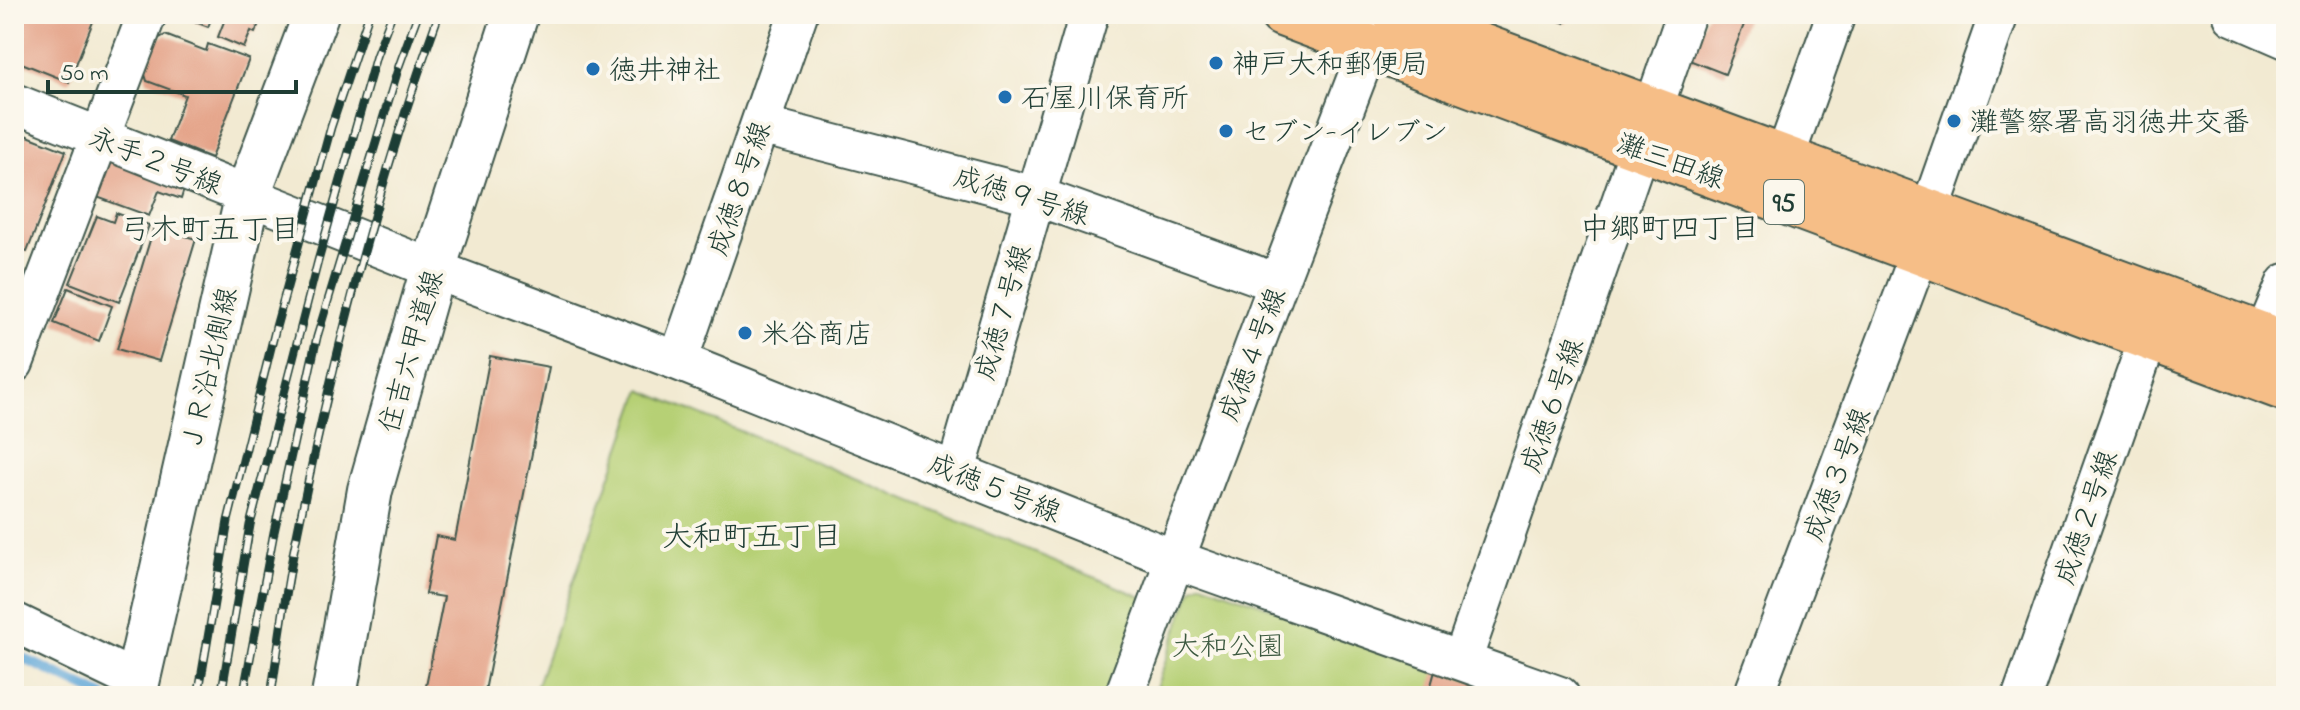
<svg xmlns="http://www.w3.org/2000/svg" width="2300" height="710" font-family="'Indie Flower','Klee One',sans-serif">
<rect width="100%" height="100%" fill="#fbf7ec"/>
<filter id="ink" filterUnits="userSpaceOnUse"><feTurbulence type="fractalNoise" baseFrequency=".0125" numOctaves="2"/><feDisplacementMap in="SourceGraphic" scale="16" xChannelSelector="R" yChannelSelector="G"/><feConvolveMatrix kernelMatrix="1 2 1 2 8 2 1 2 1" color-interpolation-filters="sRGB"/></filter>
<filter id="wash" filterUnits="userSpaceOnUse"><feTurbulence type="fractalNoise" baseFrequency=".006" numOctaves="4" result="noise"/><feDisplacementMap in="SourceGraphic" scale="32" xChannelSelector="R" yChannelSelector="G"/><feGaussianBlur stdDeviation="1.8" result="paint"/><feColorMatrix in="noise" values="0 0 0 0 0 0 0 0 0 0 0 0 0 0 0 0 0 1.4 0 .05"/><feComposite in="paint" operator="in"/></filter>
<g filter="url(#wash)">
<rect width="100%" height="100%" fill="#f2ead2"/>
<path fill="#b6d075" stroke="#6a8654" stroke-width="2" d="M641,390L1164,606L1122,696H533Z
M1202,583L1520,696H1153L1192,589Z"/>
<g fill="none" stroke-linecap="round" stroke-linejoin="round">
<path stroke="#63a9d9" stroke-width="10" d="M14,654L103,696"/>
</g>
<g id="blocks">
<path fill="#e4a287" d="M14,14H96L69,82L14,60Z
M175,14H213L208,27Z
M227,14H263L255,33L251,31L244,48L218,37Z
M1540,14H1569L1565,23Z
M1707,14H1748L1725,74L1689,60Z
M165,35L206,51L208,44L249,59L211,158L168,141L185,95L147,81L144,71L158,39Z
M20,133L66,151L27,252L14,247V148Z
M109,157L185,186L181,199L159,191L149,216L94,196Z
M116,213L149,225L119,302L70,283L97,216L113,222Z
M154,227L196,239L159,361L117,349Z
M68,288L112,306L99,341L54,323Z
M490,356L549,367L484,696H424L444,597L425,594L436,536L455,540Z
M1435,671L1480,683L1477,696H1428Z"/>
</g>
</g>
<g filter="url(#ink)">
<use href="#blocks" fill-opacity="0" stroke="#3f574c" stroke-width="2"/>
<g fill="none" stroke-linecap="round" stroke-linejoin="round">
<defs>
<path id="minor" d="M2234,14L2233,16L2286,39
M14,103L433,269L678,361L1174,559L1560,696
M760,125L1036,196L1278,283
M1784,160L1836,14
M2264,336L2286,283
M678,361L798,14
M14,363L147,14
M956,471L1089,14
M14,622L136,681
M1462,661L1686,14
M1124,696L1278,283L1381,14
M1753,696L1920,252L1929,213L1999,14
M2022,696L2148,339"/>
<path id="tertiary" d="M134,696L248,194L316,14
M334,696L370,490L433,269L516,14"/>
<path id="primary" d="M1282,14L2286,389
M1395,14L2286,344"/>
</defs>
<use href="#minor" stroke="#3f574c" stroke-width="42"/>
<use href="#tertiary" stroke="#3f574c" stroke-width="48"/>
<use href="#primary" stroke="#3f574c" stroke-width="48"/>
<use href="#minor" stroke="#fff" stroke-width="38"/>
<use href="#tertiary" stroke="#fff" stroke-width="44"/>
<use href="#primary" stroke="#f6be87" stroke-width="44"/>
<defs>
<path id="rail" d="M198,696L228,521L276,327L331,127L369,14
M221,696L250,525L318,261L376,56L392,14
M243,696L274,532L317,337L399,66L418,14
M271,696C279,644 285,592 296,540C332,362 377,185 439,14"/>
</defs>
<use href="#rail" stroke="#1f3d34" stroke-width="9"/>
<use href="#rail" stroke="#fbf7ec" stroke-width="6" stroke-dasharray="18" stroke-linecap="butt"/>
</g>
</g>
<g fill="#1f6fb2" stroke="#fbf7ec" stroke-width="3">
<circle cx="1216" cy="63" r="8"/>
<circle cx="593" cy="69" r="8"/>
<circle cx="1005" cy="97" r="8"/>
<circle cx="1954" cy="121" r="8"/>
<circle cx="1226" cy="131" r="8"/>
<circle cx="745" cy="333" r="8"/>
</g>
<g text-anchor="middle" stroke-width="8" stroke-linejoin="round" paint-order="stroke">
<rect fill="#fbf7ec" stroke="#61756b" stroke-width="2" x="1764" y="180" width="40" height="44" rx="6"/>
<g font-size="26" font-weight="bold" fill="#1f3d34">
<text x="1784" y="211">95</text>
</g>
<g font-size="28" fill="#1f3d34" stroke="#fbf7ec" text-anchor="start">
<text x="1232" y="73">神戸大和郵便局</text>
<text x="609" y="79">徳井神社</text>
<text x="1021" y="107">石屋川保育所</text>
<text x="1970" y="131">灘警察署高羽徳井交番</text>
<text x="1242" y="141">セブン-イレブン</text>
<text x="761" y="343">米谷商店</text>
</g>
<g font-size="28" fill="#1f3d34" stroke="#fbf7ec">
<text transform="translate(156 160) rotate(21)" y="10">永手２号線</text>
<text transform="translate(1671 160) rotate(20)" y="10">灘三田線</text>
<text transform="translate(738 188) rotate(-71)" y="10">成徳８号線</text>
<text transform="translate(1022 195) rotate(17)" y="10">成徳９号線</text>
<text transform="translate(1002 312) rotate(-74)" y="10">成徳７号線</text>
<text transform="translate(410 351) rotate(-74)" y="10">住吉六甲道線</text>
<text transform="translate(1251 354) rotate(-69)" y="10">成徳４号線</text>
<text transform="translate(208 369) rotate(-77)" y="10">ＪＲ沿北側線</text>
<text transform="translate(1551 405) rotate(-71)" y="10">成徳６号線</text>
<text transform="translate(1836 474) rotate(-69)" y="10">成徳３号線</text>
<text transform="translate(995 487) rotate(22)" y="10">成徳５号線</text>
<text transform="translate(2085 517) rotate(-71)" y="10">成徳２号線</text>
</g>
<g font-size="28" fill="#3d5a41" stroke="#fbf7ec">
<text x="1228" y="655">大和公園</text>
</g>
<g font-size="30" fill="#1f3d34" stroke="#fbf7ec">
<text x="1670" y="238">中郷町四丁目</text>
<text x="210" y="239">弓木町五丁目</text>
<text x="752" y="546">大和町五丁目</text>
</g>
</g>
<rect width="2300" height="710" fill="none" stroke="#fbf7ec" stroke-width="48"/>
<path d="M48 80v12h248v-12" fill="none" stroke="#1f3d34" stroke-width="4"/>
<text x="60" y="80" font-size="24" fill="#1f3d34" stroke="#fbf7ec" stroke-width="6" paint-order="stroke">50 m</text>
</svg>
